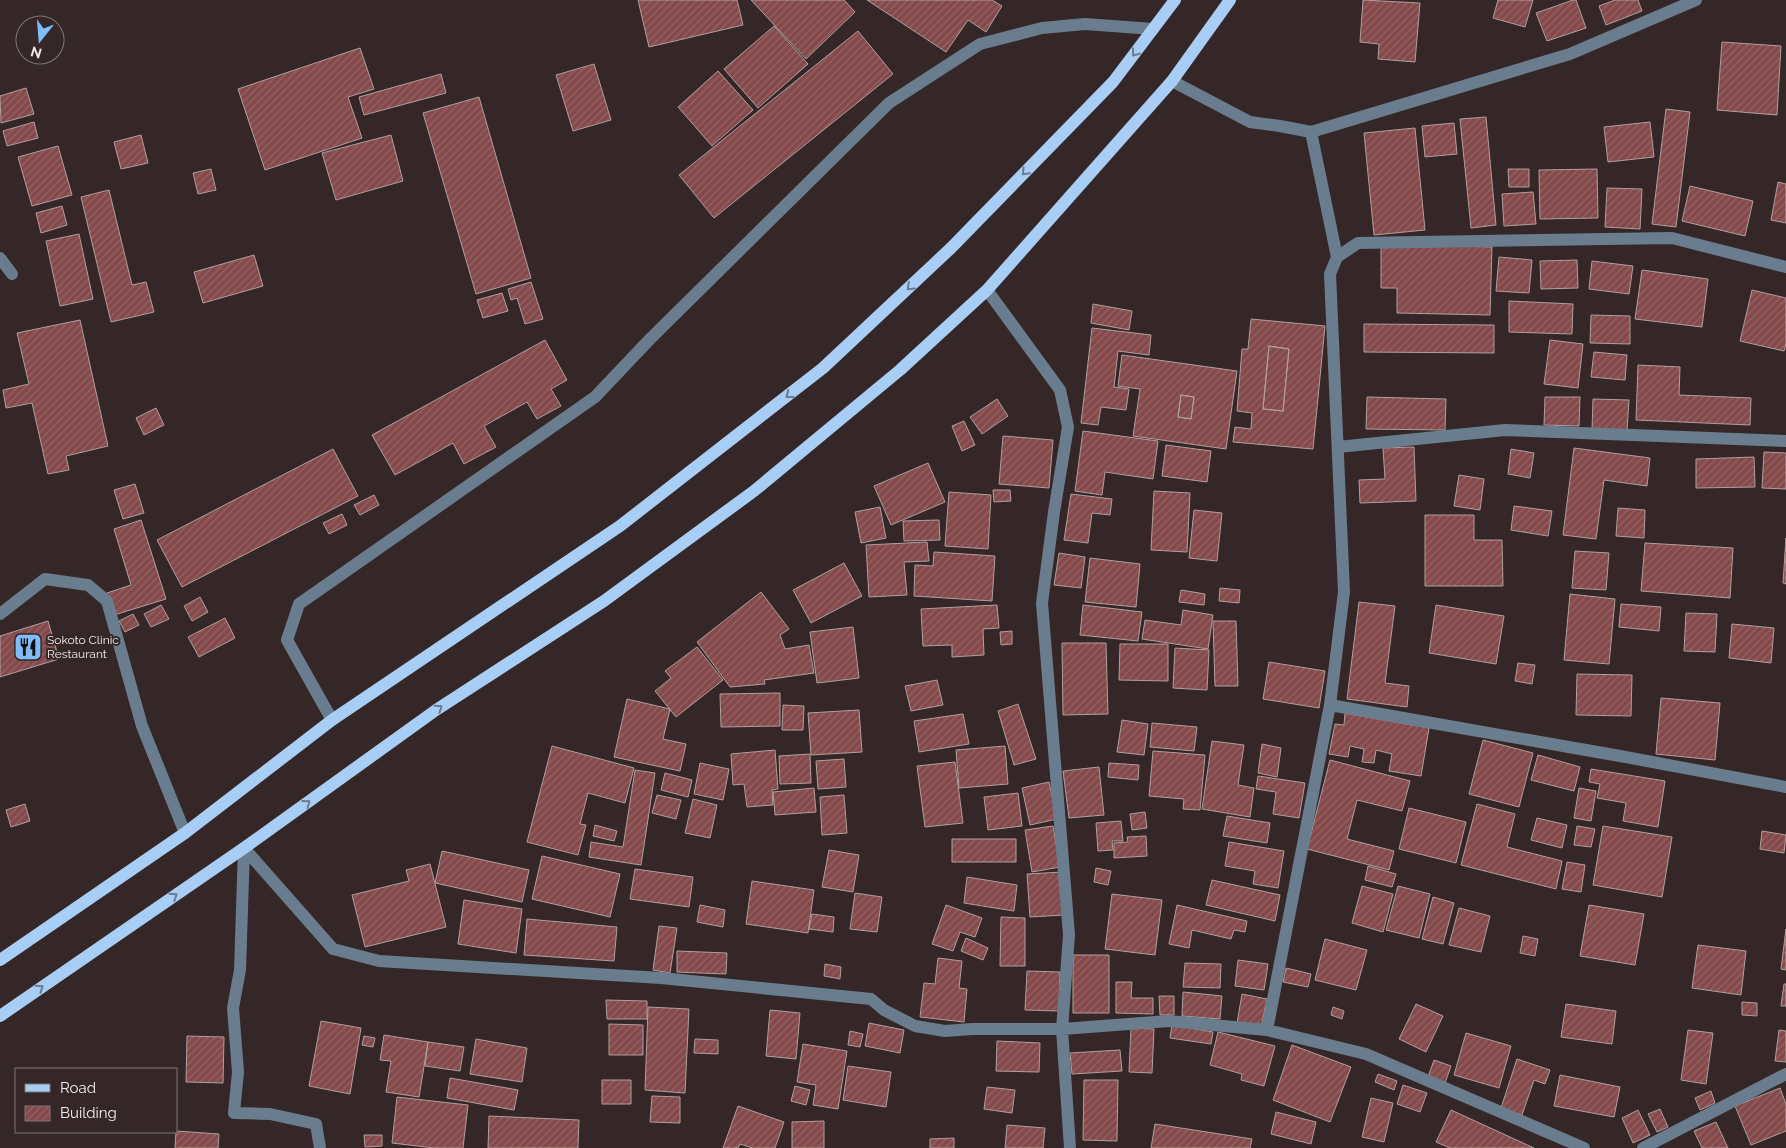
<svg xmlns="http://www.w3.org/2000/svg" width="1786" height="1148" font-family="Raleway,sans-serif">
<defs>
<pattern id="building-hatch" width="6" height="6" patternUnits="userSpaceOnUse" patternTransform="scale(1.25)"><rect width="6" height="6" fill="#84494b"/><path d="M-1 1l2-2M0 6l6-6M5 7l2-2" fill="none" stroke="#966365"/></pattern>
</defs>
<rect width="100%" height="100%" fill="#352727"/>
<path fill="url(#building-hatch)" stroke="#b19f9f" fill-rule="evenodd" d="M638,0H737L743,25L649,47Z
M751,0H844L855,12L806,59Z
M867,0H992L1002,6L986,32L968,20L946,52Z
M1363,0L1420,3L1415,62L1378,59L1379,44L1360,42Z
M1498,0H1533L1525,27L1493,18Z
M1573,0H1576L1586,28L1547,41L1536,13Z
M1615,0H1638L1642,11L1606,25L1599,6Z
M774,26L808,64L758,108L724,69Z
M858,31L893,74L714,218L679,175Z
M1722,42L1781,46L1777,115L1717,110Z
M360,48L374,89L348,97L362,138L265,170L238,89Z
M594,64L611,120L573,131L556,75Z
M718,71L753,110L712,146L678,107Z
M441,74L446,93L364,115L359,97Z
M26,88L34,114L1,123L0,96Z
M479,97L531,278L476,294L423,113Z
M1666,109L1690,112L1676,227L1652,224Z
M1486,117L1496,225L1471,228L1460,119Z
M34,122L38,138L7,146L3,131Z
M1650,122L1654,157L1608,162L1604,127Z
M1454,123L1457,154L1425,157L1422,126Z
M1415,128L1425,230L1374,235L1364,133Z
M141,135L148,163L121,169L114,142Z
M391,135L403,181L336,200L322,153Z
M58,146L72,195L32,206L18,157Z
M211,169L216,190L198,194L193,173Z
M1508,169H1529V187H1509Z
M1597,169L1598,218L1540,219L1539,170Z
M1778,182L1786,184V223L1771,220Z
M1690,186L1753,201L1745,236L1682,221Z
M1607,188L1642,189L1640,229L1605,227Z
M109,190L132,285L146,282L154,312L111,322L81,197Z
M1533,192L1536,224L1504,226L1502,194Z
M62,206L67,225L41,233L36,213Z
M79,234L93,299L60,306L46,241Z
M1381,244L1492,247L1490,315L1397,313V288H1381Z
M254,255L263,286L203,303L194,272Z
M1499,257L1532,260L1529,293L1496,291Z
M1577,260L1578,288L1541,289L1540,261Z
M1592,261L1633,266L1629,294L1589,289Z
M1642,270L1708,279L1702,327L1635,319Z
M531,282L543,319L525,324L517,298L511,300L508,289Z
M1752,290L1786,298V344L1784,351L1740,341Z
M502,293L508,311L483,318L477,300Z
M1509,301L1573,304L1572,334L1509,332Z
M1093,304L1132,311L1129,330L1091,323Z
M1591,315L1630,316V344L1590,343Z
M1251,319L1325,326L1313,449L1233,442L1235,427L1251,429L1252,413L1237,411L1242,349H1248ZM1269,346L1289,349L1283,411L1263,409Z
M80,320L108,446L66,456L69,470L48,474L32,403L6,408L3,390L29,384L17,333Z
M1364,324L1494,325V353L1364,352Z
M1092,328L1151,335L1149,355L1118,351L1114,387L1129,389L1126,410L1101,407L1098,425L1081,423Z
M545,340L567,380L551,389L561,406L537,419L527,402L484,426L496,447L464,464L453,443L395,475L372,435Z
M1550,340L1583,344L1578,388L1544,384Z
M1269,346L1289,349L1283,411L1263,409Z
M1594,352L1627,355L1625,380L1591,377Z
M1122,355L1237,371L1226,449L1133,436L1140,389L1118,386ZM1181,395L1194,397L1191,419L1178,417Z
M1638,365L1680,367L1679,395L1751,398L1750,425L1636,420Z
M1181,395L1194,397L1191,419L1178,417Z
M1367,397L1446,399L1445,430L1366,429Z
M1545,397H1580L1579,426L1544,425Z
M997,399L1008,416L982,434L970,417Z
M1593,399L1629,400L1627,430L1592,429Z
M156,408L164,425L144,435L136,418Z
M964,421L975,445L962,451L952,426Z
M1083,431L1158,441L1153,479L1105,472L1102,495L1075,491Z
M1003,436L1053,440L1049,488L999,484Z
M1166,445L1211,451L1207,482L1162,476Z
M1414,447L1416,501L1360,503L1359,480L1385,479L1383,448Z
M1574,448L1650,458L1647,486L1604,480L1596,539L1563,535Z
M333,449L358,496L182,587L157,540Z
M1511,449L1534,453L1530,478L1508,474Z
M1764,452L1786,453V489L1762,488Z
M1754,457L1755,487L1696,488V459Z
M928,463L945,502L891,525L874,486Z
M1459,475L1484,479L1480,510L1454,506Z
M135,484L144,513L123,519L114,490Z
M993,490H1010L1011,501L994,502Z
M1154,491L1190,493L1187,552L1151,550Z
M949,492L991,495L988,549L945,546Z
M1071,494L1112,499L1110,515L1092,513L1088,543L1064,540Z
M374,495L379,505L360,515L354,505Z
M1514,506L1552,511L1548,536L1511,530Z
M880,507L886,538L861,543L855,512Z
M1618,508L1645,510L1644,538L1616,536Z
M1194,510L1222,513L1217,561L1189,558Z
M342,514L347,525L329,534L323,523Z
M1425,515H1474V540H1502L1503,586H1425Z
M141,520L166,599L114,615L107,593L131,585L114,529Z
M939,520L940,540L904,541L903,521Z
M1786,538V584L1783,583Z
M927,542L929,561L904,562L907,595L869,597L866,545Z
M1645,543L1733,548L1730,598L1641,591Z
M1575,551L1609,553L1606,590L1572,588Z
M934,552L995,556L992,601L914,596L915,565L933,566Z
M1059,553L1085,557L1081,588L1054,585Z
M1090,558L1140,564L1136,607L1085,602Z
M844,563L862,596L811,623L793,590Z
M1220,588L1240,590L1239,603L1219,601Z
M1181,590L1205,594L1204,605L1179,602Z
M761,592L789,629L780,635L785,649L809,645L814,673L764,680L765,684L730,687L697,642Z
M1570,594L1615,599L1609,664L1564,660Z
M200,597L208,612L192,621L184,606Z
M1359,602L1395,606L1385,683L1409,686L1407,707L1347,699Z
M1621,604L1661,607L1659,631L1619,627Z
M161,605L169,619L151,627L144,614Z
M997,605L999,628L983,629L984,655L952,657V645L923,646L921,609Z
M1083,605L1142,612L1138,641L1080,635Z
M1436,605L1504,616L1496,664L1429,653Z
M1183,610L1213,615L1208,649L1142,639L1145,620L1181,625Z
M1686,613L1717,614L1715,652L1684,651Z
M133,614L139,625L125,632L119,621Z
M225,618L235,638L199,657L188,637Z
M48,621L59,659L0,677V636Z
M1213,621H1236L1238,686H1215Z
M1732,624L1774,628L1771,663L1729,658Z
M853,627L859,678L817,683L810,632Z
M1012,631V644L1001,645L1000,632Z
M1062,643H1106L1108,714L1063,715Z
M1120,644H1168V681L1119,680Z
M697,647L723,680L676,717L655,691L671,678L665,671Z
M1175,648L1209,650L1207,690L1173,688Z
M1269,662L1325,671L1319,708L1263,699Z
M1518,663L1535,665L1532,684L1515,681Z
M1577,674L1632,675L1631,716L1576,715Z
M937,680L943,705L911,711L905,686Z
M780,693V726L721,727L720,694Z
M1661,698L1720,703L1715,760L1656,754Z
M627,699L670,709L663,739L686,744L680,771L614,757Z
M1018,704L1036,759L1014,765L998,711Z
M783,705L804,706L803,730H782Z
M859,710L862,752L811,755L808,713Z
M1345,713L1429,728L1421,776L1389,771L1392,754L1376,750L1374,763L1362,762L1364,749L1350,746L1348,757L1329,754L1335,724L1344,725Z
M963,714L969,744L919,752L914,721Z
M1122,720L1148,724L1144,755L1117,752Z
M1152,723L1197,727L1194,751L1150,747Z
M1483,740L1533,753L1519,807L1469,794Z
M1212,741L1244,745L1238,785L1254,788L1250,817L1202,809Z
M1262,744L1281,748L1277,777L1258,773Z
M552,746L634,768L625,803L588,793L580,824L586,825L578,855L527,842Z
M1005,746L1008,784L959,788L956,750Z
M775,750L778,789L772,790L773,805L747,807L744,784L733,785L731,754Z
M1153,751L1205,755L1200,810L1183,809L1184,799L1149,796Z
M810,754L811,783L780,784L779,756Z
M1538,755L1580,767L1574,791L1531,780Z
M844,759L846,787L818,789L816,761Z
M1330,760L1410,781L1402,811L1357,800L1347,839L1394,851L1389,870L1307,849Z
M955,762L963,823L925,827L917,766Z
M700,763L729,769L723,800L694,794Z
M1109,763L1139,765L1138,780L1108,777Z
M1099,767L1104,815L1069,818L1063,771Z
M1591,769L1665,781L1658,827L1623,821L1626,803L1597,798L1600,784L1589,782Z
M635,770L655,773L641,865L589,857L591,842L623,847Z
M665,773L692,780L688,797L661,790Z
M1258,776L1305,783L1299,818L1273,814L1276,792L1256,789Z
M1049,782L1057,819L1030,825L1022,788Z
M814,788L816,812L775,815L773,792Z
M1579,788L1596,791L1591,821L1574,818Z
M1018,793L1022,826L988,830L984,797Z
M657,795L681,800L676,819L652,813Z
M844,795L847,833L822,835L820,797Z
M693,799L717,805L710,838L685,833Z
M25,804L30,821L11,827L6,810Z
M1477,804L1515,814L1507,847L1562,861L1556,889L1461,865Z
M1409,808L1466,822L1456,863L1399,849Z
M1145,812L1147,828L1132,830L1130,814Z
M1227,816L1270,823L1267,843L1223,836Z
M1537,818L1567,825L1562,848L1531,840Z
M1121,821L1123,841H1112L1113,850L1098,851L1096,823Z
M595,825L617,831L614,841L593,836Z
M1053,826L1060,867L1032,872L1025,830Z
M1577,826L1595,829L1591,847L1574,845Z
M1603,826L1672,837L1662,897L1593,885Z
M1762,831L1786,835L1784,853L1760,849Z
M1146,836L1147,856L1114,858V843L1128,842L1127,837Z
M952,839H1016V862H952Z
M1229,842L1284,851L1278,888L1253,884L1255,871L1225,866Z
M829,850L859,855L853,892L822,887Z
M442,851L529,870L522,902L435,883Z
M542,856L620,874L610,917L532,899Z
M1567,862L1585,865L1581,892L1562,889Z
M430,864L446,927L365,947L352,895L409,881L406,870Z
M1368,866L1396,874L1392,887L1365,880Z
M1096,868L1111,871L1108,885L1094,882Z
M635,869L693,877L689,907L630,899Z
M1062,872L1064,915L1030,917L1027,874Z
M967,877L1017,885L1014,911L964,903Z
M1212,880L1280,895L1275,921L1206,905Z
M752,881L814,890L808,933L746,924Z
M1362,886L1393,894L1383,932L1352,923Z
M1398,886L1430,894L1419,938L1386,930Z
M855,893L882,897L877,932L850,929Z
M1112,894L1162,900L1155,955L1105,949Z
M1433,897L1454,903L1443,944L1422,939Z
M464,900L522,909L516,953L458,944Z
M700,905L725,910L723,927L697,922Z
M946,905L982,918L975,937L960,932L953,951L932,944Z
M1177,905L1247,921L1245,932L1234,930L1231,939L1192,930L1189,948L1169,944Z
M1589,905L1644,914L1635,965L1580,956Z
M1459,908L1490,916L1481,952L1449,945Z
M812,914L834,917L833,932L809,929Z
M1001,917L1025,918V966H1000Z
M527,919L617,927L614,961L524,955Z
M659,926L677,928L670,973L653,970Z
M1786,929V970L1781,969Z
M1523,936L1538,939L1535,956L1520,953Z
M966,938L988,948L983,960L961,951Z
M1325,939L1367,950L1356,990L1315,980Z
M1698,945L1746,951L1741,995L1692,988Z
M677,951L727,953L726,974L677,972Z
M1073,955H1109V1013H1073Z
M938,958L962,961L959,988L967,989L964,1022L920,1017L924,983L935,984Z
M1238,960L1268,964L1264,990L1235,986Z
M1185,963L1221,964L1220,988L1183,987Z
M825,964L841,967L840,979L824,976Z
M1286,968L1311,974L1308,987L1283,982Z
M1027,971L1060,972L1059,1011L1025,1010Z
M1116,982H1132L1131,998H1153V1014L1116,1013Z
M1784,984H1786V1006H1781Z
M1183,992L1222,996L1220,1019L1182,1016Z
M1242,994L1267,999L1261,1028L1237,1023Z
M1159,996H1174V1015H1160Z
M606,1000L647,1001V1019H607Z
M1742,1002L1757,1003V1016L1742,1015Z
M1416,1004L1443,1016L1426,1052L1399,1039Z
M1566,1004L1616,1011L1612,1044L1561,1037Z
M648,1007L689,1009L685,1093L645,1090Z
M1333,1007L1344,1011L1342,1019L1331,1015Z
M770,1010L800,1013L796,1059L766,1056Z
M321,1021L361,1028L350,1094L309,1086Z
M869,1023L904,1030L900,1053L865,1046Z
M609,1024L643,1025V1055H609Z
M1172,1025L1213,1032L1211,1044L1170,1038Z
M1131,1028L1154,1029L1152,1073L1129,1072Z
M1688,1030L1713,1033L1706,1084L1681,1080Z
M1779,1030L1786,1031V1062L1775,1061Z
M850,1031L863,1034L860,1047L848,1045Z
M1218,1032L1275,1046L1264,1086L1241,1080L1242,1074L1210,1065Z
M1466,1033L1511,1046L1499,1088L1454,1075Z
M384,1035L428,1042L419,1097L386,1092L391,1061L380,1060Z
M187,1036L224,1037L223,1083L186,1082Z
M364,1036L375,1038L373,1047L362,1045Z
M476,1039L527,1048L522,1082L470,1074Z
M695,1039L718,1040V1054L694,1053Z
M997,1041L1040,1043L1039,1072L996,1071Z
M428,1042L464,1047L460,1071L425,1066Z
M803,1044L847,1051L838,1109L813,1105L816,1085L797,1082Z
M1292,1045L1351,1067L1330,1122L1273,1100Z
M1120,1050L1122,1071L1072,1074L1070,1053Z
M1517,1059L1550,1070L1545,1084L1534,1080L1522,1115L1501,1108Z
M1434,1060L1451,1066L1445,1083L1428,1077Z
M848,1066L891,1072L886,1107L843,1100Z
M1378,1074L1397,1081L1394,1090L1375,1082Z
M1560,1075L1620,1087L1614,1117L1554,1106Z
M450,1078L518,1090L514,1110L447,1098Z
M602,1080H631V1104H602Z
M1084,1080H1118L1117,1141L1083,1140Z
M1403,1085L1427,1093L1420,1112L1397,1104Z
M795,1086L810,1090L806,1105L791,1101Z
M987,1087L1015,1090L1012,1113L984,1109Z
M1780,1088L1786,1104V1131L1751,1145L1735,1106Z
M1711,1091L1715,1103L1700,1110L1695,1098Z
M652,1096L680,1097V1123L650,1122Z
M397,1097L468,1105L463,1148H434L392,1143Z
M1371,1098L1393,1103L1384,1142L1362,1137Z
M738,1106L784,1122L775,1148H752L740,1144L738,1148H723Z
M1660,1109L1668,1127L1657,1132L1648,1114Z
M1451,1110L1534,1148H1450L1436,1142Z
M1638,1110L1650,1135L1633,1143L1622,1118Z
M1276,1112L1316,1122L1311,1144L1271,1134Z
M489,1116L579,1120L578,1148H488Z
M824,1121V1148H792V1122Z
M1716,1122L1728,1148H1702L1694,1131Z
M1155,1124L1252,1139L1250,1148H1151Z
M1007,1125L1045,1128L1043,1148H1005Z
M176,1131L219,1134L218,1148H175Z
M364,1135H382V1146L365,1147Z
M954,1138V1148H930V1139Z"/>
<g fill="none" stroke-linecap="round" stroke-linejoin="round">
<path stroke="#6a7d8f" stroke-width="12" d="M1172,81L1250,122L1280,126L1311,132L1570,54L1696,0
M1337,257L1358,243L1672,238L1786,267
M0,258L12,274
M987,290L1060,390L1068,427L1054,512L1042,603L1069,935L1062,1029L1070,1148
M1338,447L1505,430L1786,441
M0,614L45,579L88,585L107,601L142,726L185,833
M1330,705L1620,756L1786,787
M332,720L287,640L299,604L595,397L650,339L889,103L980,44L1042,28L1085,24L1153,29
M244,848L333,949L379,961L661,978L871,999L884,1010L915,1026L945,1031L972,1029H1062L1169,1021L1267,1030L1366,1054L1584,1148
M244,848L240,970L233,1008L238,1072L234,1113L270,1114L316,1124L320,1148
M1267,1030L1330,705L1344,592L1330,274L1337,257L1311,132
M1643,1148L1786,1074"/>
<path stroke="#a8cef5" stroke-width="12" d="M0,960L185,833L332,720L620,526L823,368L951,248L1113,82L1175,0
M0,1016L244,848L436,710L604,601L754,491L900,370L987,290L1172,81L1230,0"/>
</g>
<defs><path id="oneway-chevron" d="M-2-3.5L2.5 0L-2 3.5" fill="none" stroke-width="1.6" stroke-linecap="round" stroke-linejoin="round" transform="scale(1.25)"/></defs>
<g stroke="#6e7a8e">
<use href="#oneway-chevron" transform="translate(1135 53) rotate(127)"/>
<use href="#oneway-chevron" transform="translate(1025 172) rotate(134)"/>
<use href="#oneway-chevron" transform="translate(910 287) rotate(137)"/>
<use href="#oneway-chevron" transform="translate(789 395) rotate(142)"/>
<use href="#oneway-chevron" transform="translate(439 708) rotate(-34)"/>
<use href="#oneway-chevron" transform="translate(307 803) rotate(-36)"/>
<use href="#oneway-chevron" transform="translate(174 896) rotate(-34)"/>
<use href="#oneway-chevron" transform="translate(40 988) rotate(-34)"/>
</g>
<defs>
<symbol id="restaurant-square" viewBox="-11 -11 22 22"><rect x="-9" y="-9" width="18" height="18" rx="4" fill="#7fbdfa" stroke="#352727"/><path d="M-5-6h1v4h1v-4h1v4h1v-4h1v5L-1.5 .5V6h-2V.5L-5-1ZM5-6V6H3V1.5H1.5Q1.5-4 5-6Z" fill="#111"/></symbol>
</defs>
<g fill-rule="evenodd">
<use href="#restaurant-square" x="12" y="631" width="32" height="32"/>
</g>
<g text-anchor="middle" stroke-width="4" stroke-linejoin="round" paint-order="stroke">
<g font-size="12" fill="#f4eaea" stroke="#352727" text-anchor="start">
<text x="47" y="644">Sokoto Clinic<tspan x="47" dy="14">Restaurant</tspan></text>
</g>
</g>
<rect x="15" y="1068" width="162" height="65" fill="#352727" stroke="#817575"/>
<rect x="25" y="1084" width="25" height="8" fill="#a8cef5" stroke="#817575"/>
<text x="60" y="1093" font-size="15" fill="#f4eaea">Road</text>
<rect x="25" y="1106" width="25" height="15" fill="url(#building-hatch)" stroke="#817575"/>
<text x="60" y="1118" font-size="15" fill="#f4eaea">Building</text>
<g transform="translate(40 40) rotate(197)"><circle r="24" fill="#352727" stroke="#817575"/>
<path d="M0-4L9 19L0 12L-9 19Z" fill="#7fbdfa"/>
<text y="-8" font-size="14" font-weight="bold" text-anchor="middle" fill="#f4eaea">N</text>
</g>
</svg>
